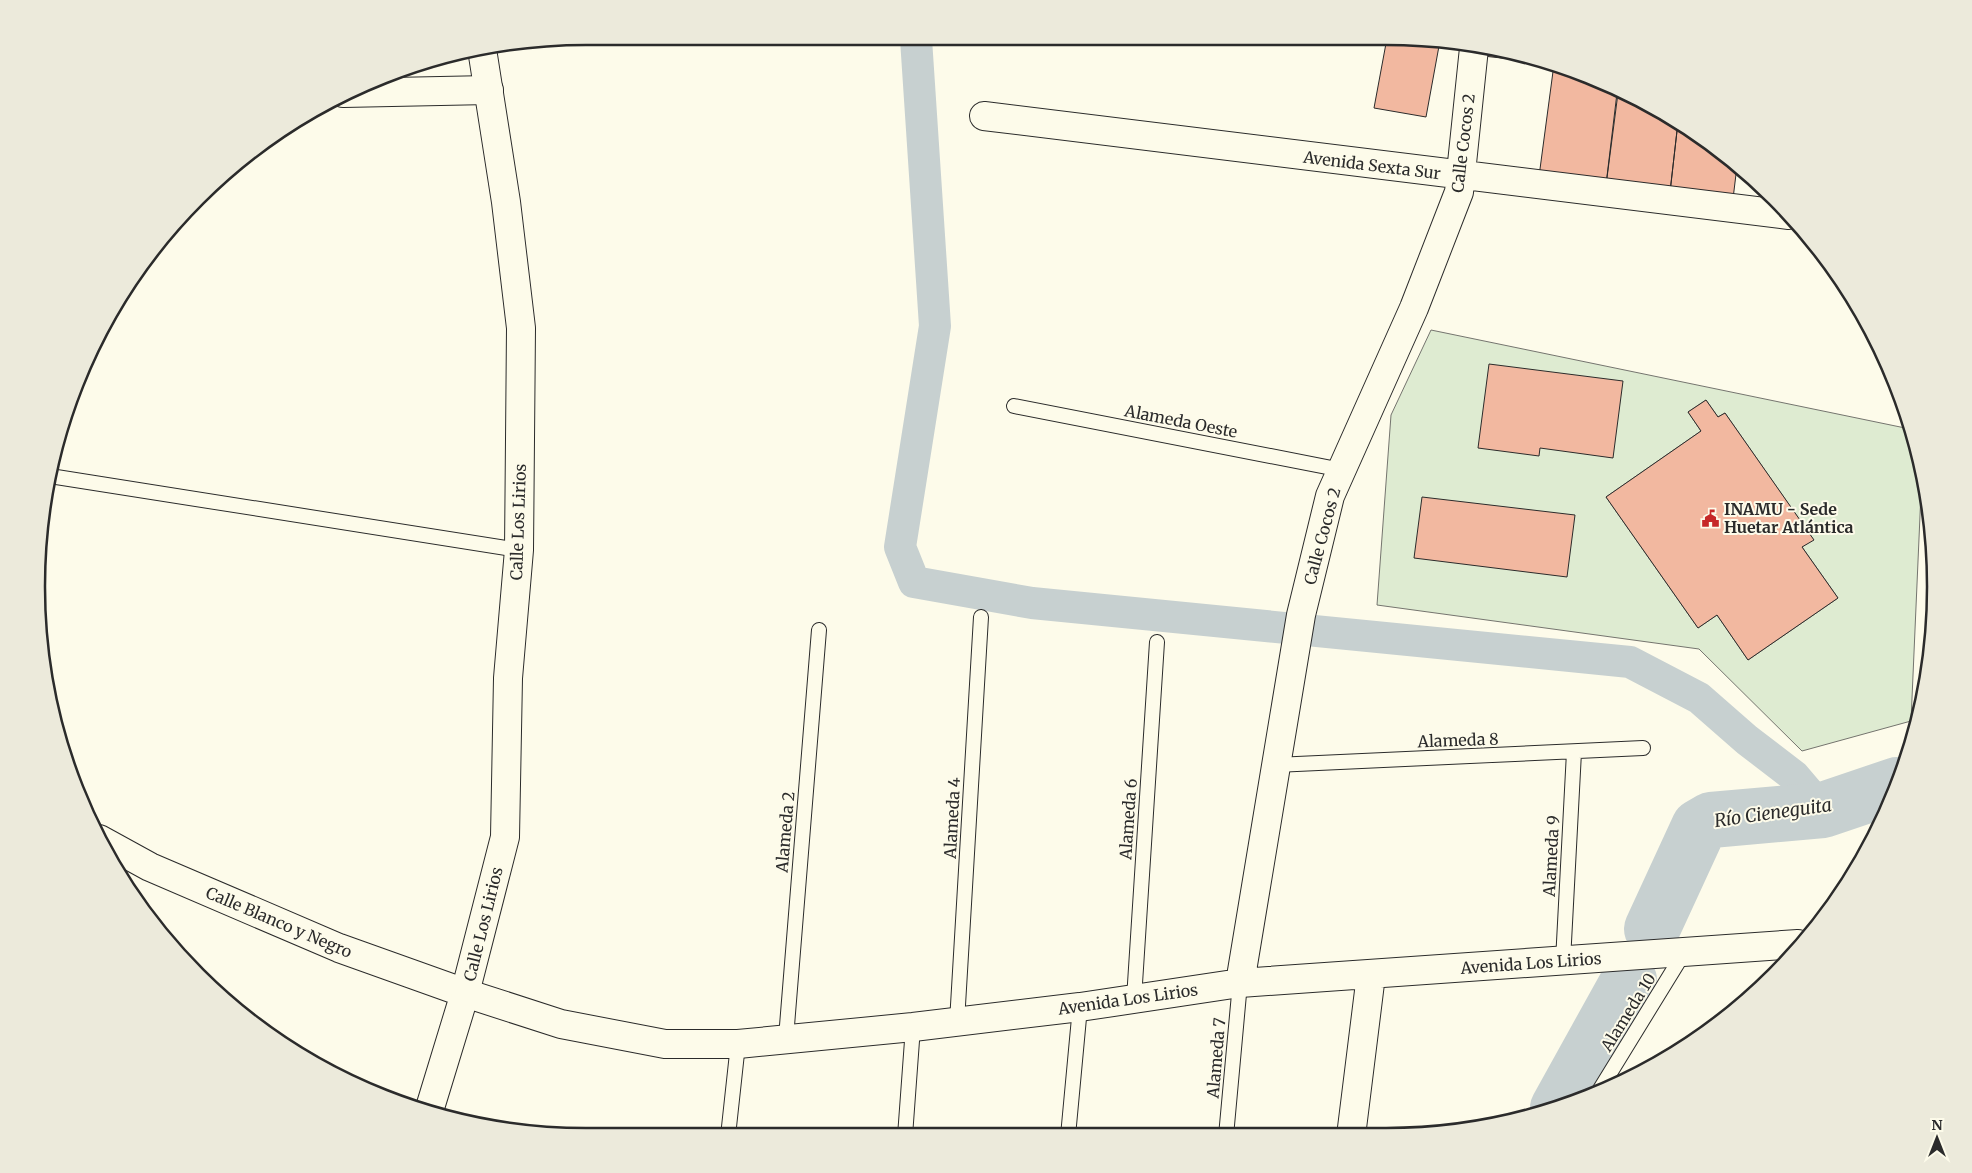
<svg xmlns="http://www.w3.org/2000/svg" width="1972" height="1173" font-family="Merriweather,serif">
<rect width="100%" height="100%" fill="#fdfbea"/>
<path fill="#deebd1" stroke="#74746e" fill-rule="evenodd" d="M1431,330L1910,429L1922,470L1911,721L1802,751L1699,649L1377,605L1391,415ZM1706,400L1718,417L1725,413L1813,539L1802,547L1838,598L1748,660L1717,615L1698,628L1606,497L1701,431L1688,412Z"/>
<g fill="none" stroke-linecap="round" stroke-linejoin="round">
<path stroke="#c7d0d0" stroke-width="32" d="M916,39L935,326L900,547L914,582L1032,603L1630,662L1699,698L1747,740L1794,776L1823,810"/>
<path stroke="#c7d0d0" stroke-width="56" d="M1652,929L1699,827L1711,820L1823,810L1897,785
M1558,1108L1629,980"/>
</g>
<path fill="#f2b8a0" stroke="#2b2b2b" d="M1387,38L1439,46L1426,117L1374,108Z
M1474,48L1538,61V62L1474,55Z
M1554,64L1563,66L1617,93L1605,193L1538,184Z
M1618,93L1678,122L1669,201L1605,193Z
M1678,122L1691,129L1737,166L1732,207L1669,201Z
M1489,364L1623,381L1613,458L1540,448L1539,456L1478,448Z
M1706,400L1718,417L1725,413L1814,540L1802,547L1838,598L1748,660L1717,615L1698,628L1606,497L1701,431L1688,412Z
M1422,497L1575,515L1567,577L1414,558Z"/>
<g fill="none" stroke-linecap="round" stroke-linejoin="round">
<defs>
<path id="service" d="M1014,406L1342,470
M50,476L519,550
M1275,765L1643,748
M1563,961L1574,752
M1134,999L1157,642
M957,1022L981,617
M786,1038L819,630
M1599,1091L1685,951
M728,1136L738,1044
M905,1136L913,1027
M1068,1136L1080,1007
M1226,1136L1240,983"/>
<path id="minor" d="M343,93L489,90
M984,116L1789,215
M99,839L150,867L339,948L465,993L561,1024L665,1044H738L913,1027L1080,1007L1240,983L1798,944
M1240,983L1301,615L1330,496L1414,308L1459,192L1474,48
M429,1111L465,993
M1351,1136L1371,975"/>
<path id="tertiary" d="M465,993L505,837L508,678L519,550L521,328L506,202L482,49"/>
</defs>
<use href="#service" stroke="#2b2b2b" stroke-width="16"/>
<use href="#minor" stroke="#2b2b2b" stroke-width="30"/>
<use href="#tertiary" stroke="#2b2b2b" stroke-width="30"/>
<use href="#service" stroke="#fdfbea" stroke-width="14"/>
<use href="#minor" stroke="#fdfbea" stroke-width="28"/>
<use href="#tertiary" stroke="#fdfbea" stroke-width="28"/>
</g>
<defs>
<symbol id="civic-bare" viewBox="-9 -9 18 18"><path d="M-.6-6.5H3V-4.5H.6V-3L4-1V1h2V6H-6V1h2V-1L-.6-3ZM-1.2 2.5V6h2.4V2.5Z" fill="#c62828" stroke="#fdfbea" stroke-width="2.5" paint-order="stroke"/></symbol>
</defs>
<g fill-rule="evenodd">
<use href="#civic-bare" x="1698" y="506" width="25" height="25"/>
</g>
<g text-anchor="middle" stroke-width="4" stroke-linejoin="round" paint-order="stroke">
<g font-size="16" fill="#2b2b2b" stroke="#fdfbea">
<text transform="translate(1463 143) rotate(-83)" y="6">Calle Cocos 2</text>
<text transform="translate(1372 165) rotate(7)" y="6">Avenida Sexta Sur</text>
<text transform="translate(1181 421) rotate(11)" y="6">Alameda Oeste</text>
<text transform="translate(518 522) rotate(-88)" y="6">Calle Los Lirios</text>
<text transform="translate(1322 536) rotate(-75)" y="6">Calle Cocos 2</text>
<text transform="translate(1458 740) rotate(-2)" y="6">Alameda 8</text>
<text transform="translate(952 818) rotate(-87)" y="6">Alameda 4</text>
<text transform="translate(1128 819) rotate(-86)" y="6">Alameda 6</text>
<text transform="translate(785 832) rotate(-85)" y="6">Alameda 2</text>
<text transform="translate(1551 856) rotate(-87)" y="6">Alameda 9</text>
<text transform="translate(279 922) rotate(23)" y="6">Calle Blanco y Negro</text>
<text transform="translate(483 924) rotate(-76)" y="6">Calle Los Lirios</text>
<text transform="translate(1531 963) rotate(-4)" y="6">Avenida Los Lirios</text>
<text transform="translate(1128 999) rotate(-8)" y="6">Avenida Los Lirios</text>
<text transform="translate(1628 1012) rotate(-58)" y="6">Alameda 10</text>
<text transform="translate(1216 1058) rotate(-85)" y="6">Alameda 7</text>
</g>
<g font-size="16" font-weight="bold" fill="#2b2b2b" stroke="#fdfbea" text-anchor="start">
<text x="1724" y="515">INAMU - Sede<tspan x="1724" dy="18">Huetar Atlántica</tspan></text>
</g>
<g font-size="18" font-style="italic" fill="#2b2b2b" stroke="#fdfbea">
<text transform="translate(1773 813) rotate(-8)" y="6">Río Cieneguita</text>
</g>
</g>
<path d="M0 0H1972V1173H0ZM586 45H1386A541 541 0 0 1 1927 586V587A541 541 0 0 1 1386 1128H586A541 541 0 0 1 45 587V586A541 541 0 0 1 586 45Z" fill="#eceadb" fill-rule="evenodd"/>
<path fill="none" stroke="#2b2b2b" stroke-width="2.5" d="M586 45H1386A541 541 0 0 1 1927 586V587A541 541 0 0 1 1386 1128H586A541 541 0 0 1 45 587V586A541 541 0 0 1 586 45Z"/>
<g transform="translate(1937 1138)" stroke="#fdfbea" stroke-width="4" paint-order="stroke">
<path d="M0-4L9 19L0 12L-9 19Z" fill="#2b2b2b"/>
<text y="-8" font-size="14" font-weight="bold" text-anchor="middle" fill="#2b2b2b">N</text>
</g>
</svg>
